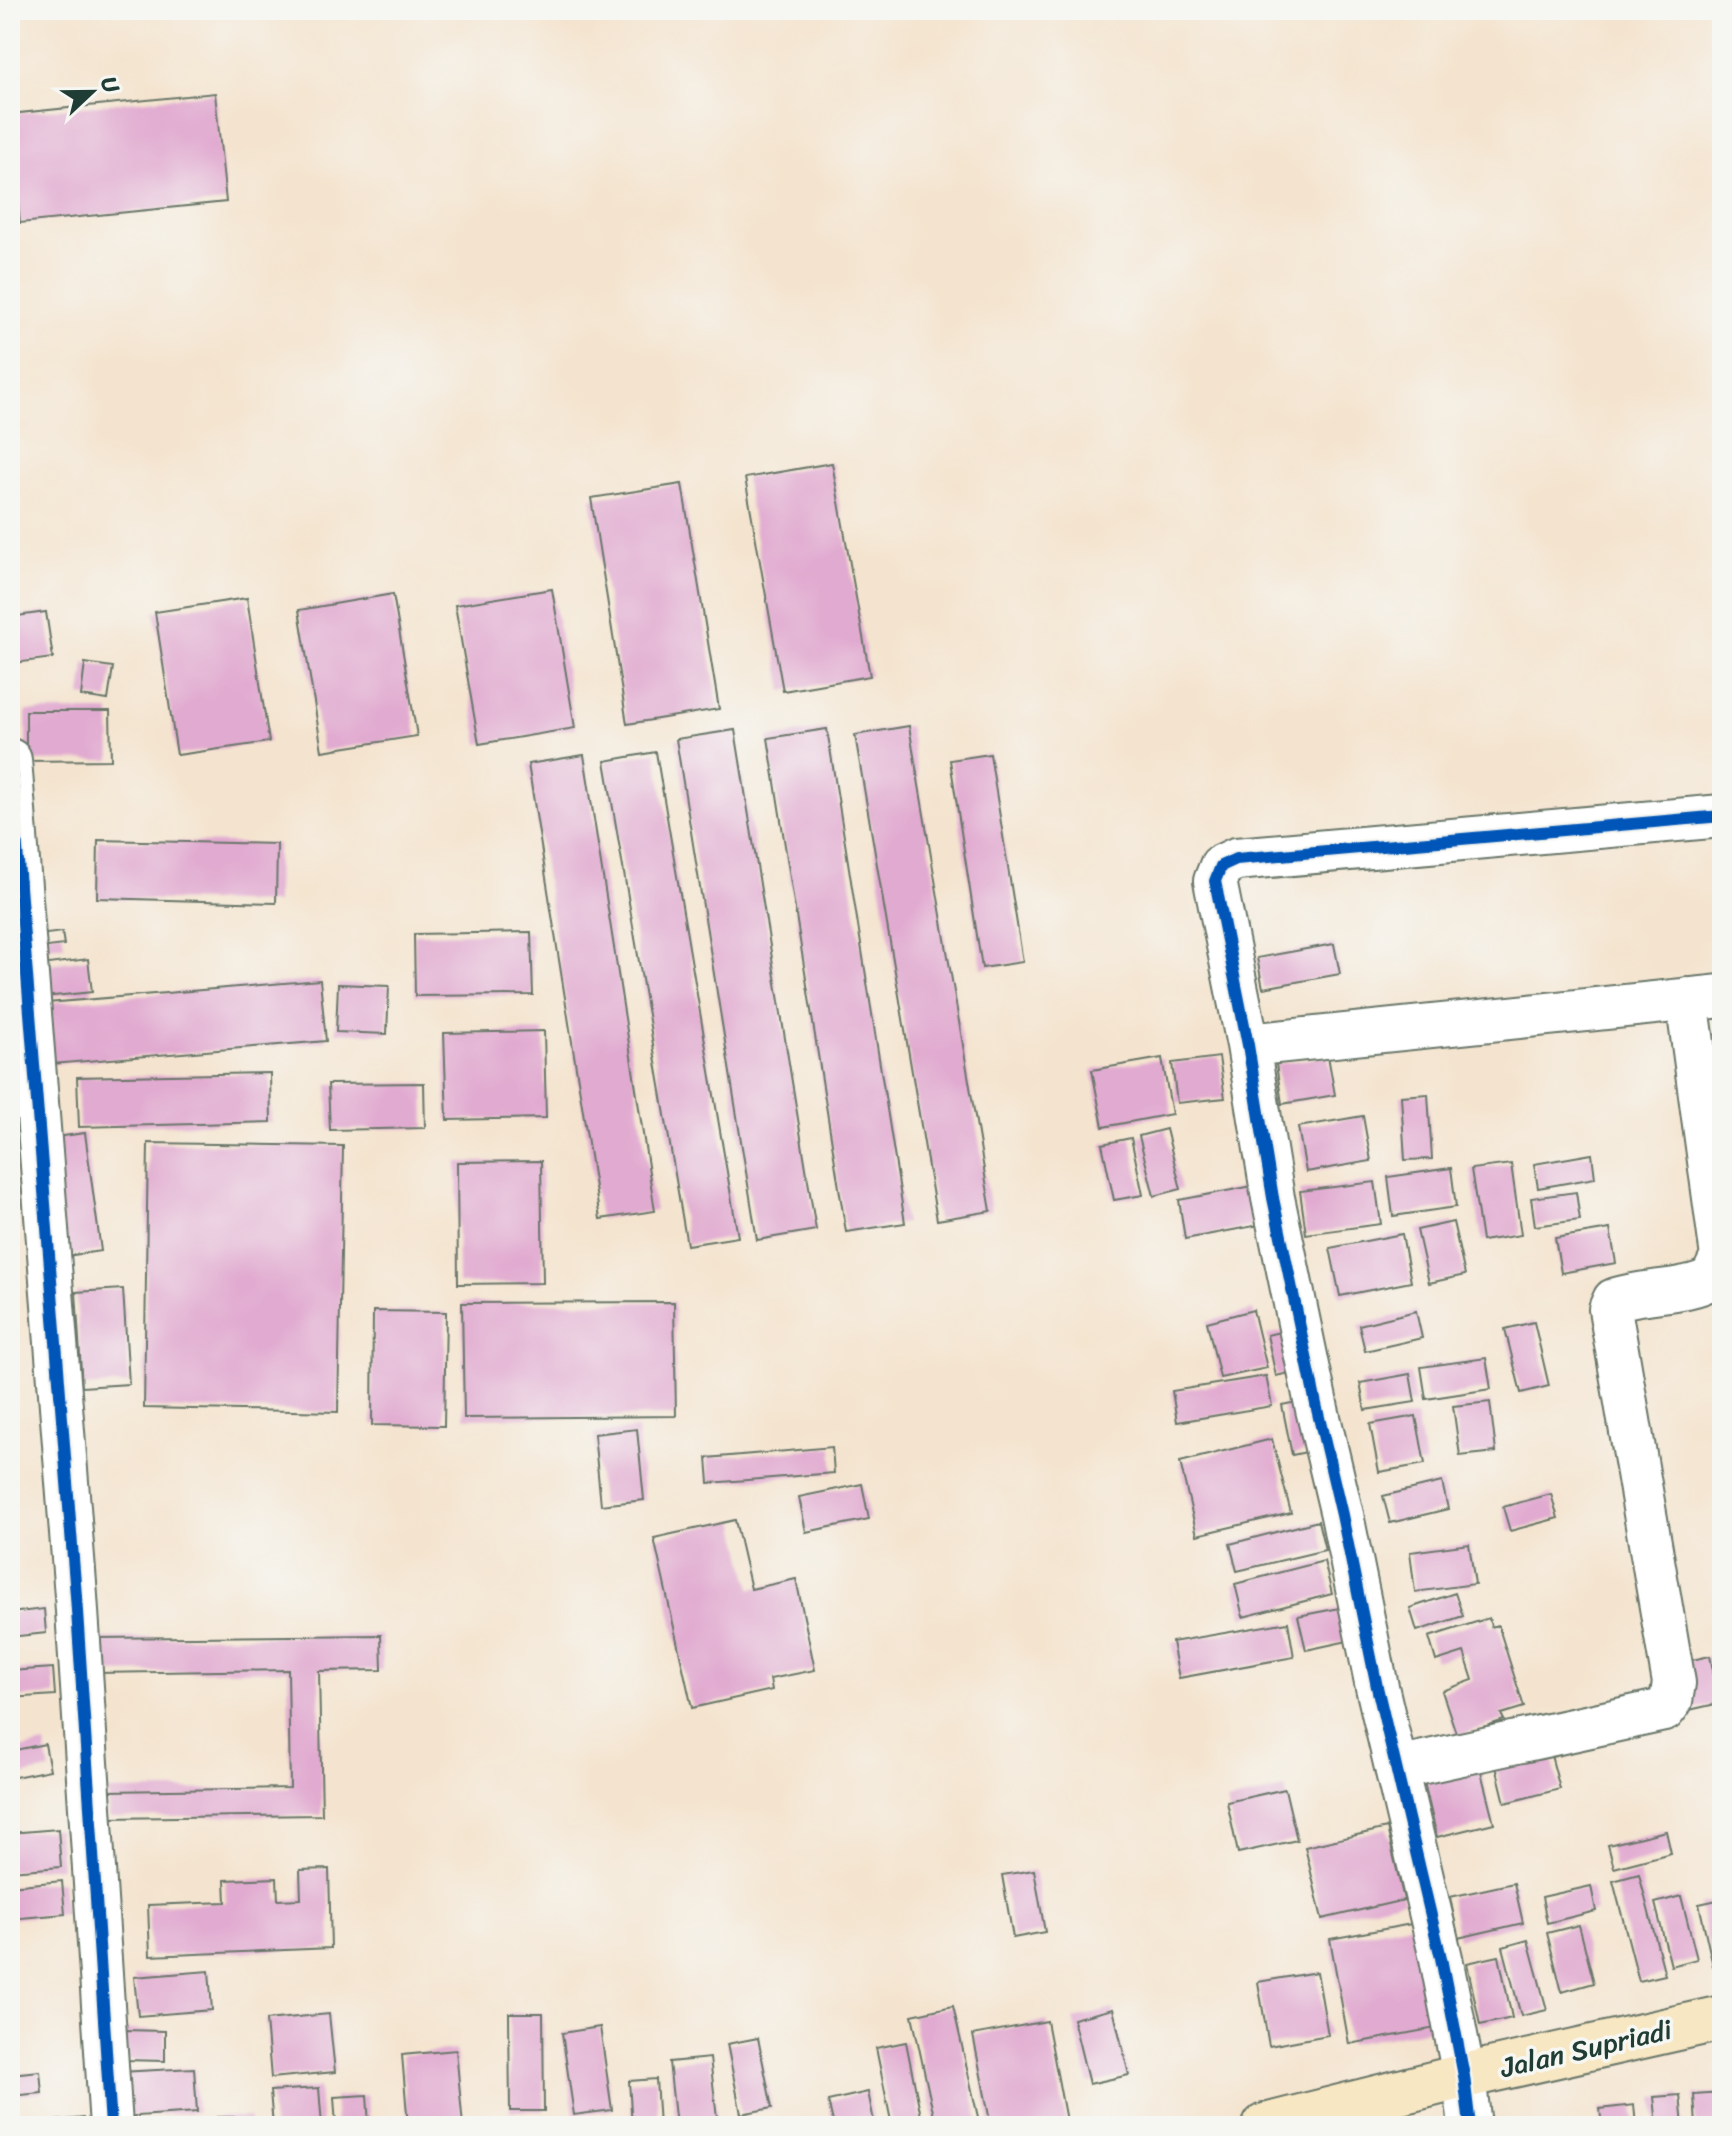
<svg xmlns="http://www.w3.org/2000/svg" width="1732" height="2136" font-family="Sriracha,sans-serif">
<rect width="100%" height="100%" fill="#f6f6f2"/>
<filter id="ink" filterUnits="userSpaceOnUse"><feTurbulence type="fractalNoise" baseFrequency=".0125" numOctaves="2"/><feDisplacementMap in="SourceGraphic" scale="16" xChannelSelector="R" yChannelSelector="G"/><feConvolveMatrix kernelMatrix="1 2 1 2 8 2 1 2 1" color-interpolation-filters="sRGB"/></filter>
<filter id="wash" filterUnits="userSpaceOnUse"><feTurbulence type="fractalNoise" baseFrequency=".006" numOctaves="4" result="noise"/><feDisplacementMap in="SourceGraphic" scale="32" xChannelSelector="R" yChannelSelector="G"/><feGaussianBlur stdDeviation="1.8" result="paint"/><feColorMatrix in="noise" values="0 0 0 0 0 0 0 0 0 0 0 0 0 0 0 0 0 1.4 0 .05"/><feComposite in="paint" operator="in"/></filter>
<g filter="url(#wash)">
<rect width="100%" height="100%" fill="#f4e4cf"/>
<g id="blocks">
<path fill="#e1aad0" d="M215,93L226,202L20,223L10,114Z
M832,463L870,676L783,691L745,478Z
M682,484L719,709L627,724L591,498Z
M552,589L575,728L479,744L455,605Z
M393,594L417,736L322,751L299,610Z
M247,598L269,742L177,755L155,612Z
M46,612L53,658L15,663L10,617Z
M85,663L113,667L108,700L81,696Z
M26,711H110L111,760L26,761Z
M909,726L991,1211L937,1220L855,735Z
M827,729L905,1223L846,1232L768,738Z
M735,730L816,1230L757,1240L676,739Z
M656,752L738,1237L687,1245L605,761Z
M990,754L1023,962L982,968L950,760Z
M584,755L655,1211L600,1219L528,764Z
M98,840L277,844L276,903L97,898Z
M62,932L64,945L32,949L30,936Z
M531,932L533,995L415,996L414,934Z
M1334,944L1340,974L1263,988L1257,958Z
M88,959L92,992L44,997L40,965Z
M320,980L326,1041L52,1064L47,1003Z
M338,984L389,986L387,1034L336,1032Z
M544,1031L546,1118L447,1120L444,1033Z
M1328,1056L1335,1095L1282,1104L1276,1064Z
M1219,1057L1225,1098L1177,1103L1172,1063Z
M1162,1058L1172,1114L1103,1127L1092,1070Z
M270,1073L271,1122L79,1127L77,1077Z
M424,1083L425,1128L330,1130L328,1084Z
M1428,1094L1432,1159L1405,1160L1401,1096Z
M1363,1116L1371,1161L1306,1172L1298,1127Z
M1166,1129L1181,1189L1154,1196L1139,1136Z
M85,1133L101,1251L66,1256L49,1138Z
M1131,1138L1143,1195L1114,1200L1102,1144Z
M148,1143L343,1146L338,1412L144,1408Z
M1592,1154L1595,1178L1538,1188L1534,1164Z
M541,1161L543,1283L458,1284L457,1162Z
M1511,1164L1521,1235L1482,1241L1471,1169Z
M1451,1168L1456,1207L1393,1216L1388,1177Z
M1375,1182L1381,1224L1306,1234L1300,1191Z
M1258,1185L1265,1224L1185,1239L1179,1200Z
M1576,1192L1580,1220L1535,1226L1531,1198Z
M1453,1222L1465,1275L1429,1283L1417,1230Z
M1610,1229L1616,1263L1561,1273L1555,1238Z
M1402,1234L1411,1282L1340,1296L1330,1248Z
M123,1289L129,1384L82,1387L76,1292Z
M674,1302L676,1416L464,1418L462,1303Z
M1253,1310L1267,1368L1220,1378L1207,1322Z
M373,1311L446,1312L444,1426L372,1425Z
M1416,1311L1422,1338L1365,1351L1359,1325Z
M1534,1322L1549,1386L1521,1393L1505,1329Z
M1297,1328L1306,1369L1276,1376L1267,1335Z
M1486,1358L1491,1389L1426,1399L1421,1367Z
M1410,1374L1415,1402L1365,1410L1360,1383Z
M1266,1376L1272,1406L1177,1422L1172,1391Z
M1311,1399L1321,1449L1292,1455L1282,1405Z
M1490,1402L1496,1452L1460,1456L1453,1406Z
M1416,1416L1425,1464L1379,1472L1370,1424Z
M637,1429L644,1500L601,1505L594,1434Z
M1272,1439L1291,1513L1197,1535L1180,1462Z
M832,1447L834,1473L709,1483L707,1458Z
M1442,1482L1448,1509L1390,1523L1383,1496Z
M862,1484L869,1519L806,1532L799,1497Z
M1551,1494L1558,1518L1510,1531L1503,1507Z
M735,1520L751,1589L796,1579L815,1670L770,1679L772,1690L692,1708L654,1538Z
M1318,1521L1325,1550L1237,1571L1230,1544Z
M1469,1544L1475,1584L1415,1592L1410,1552Z
M1324,1561L1332,1594L1243,1617L1235,1584Z
M1455,1593L1463,1616L1417,1631L1410,1608Z
M1340,1608L1348,1641L1306,1650L1298,1616Z
M44,1609L46,1633L10,1637V1613Z
M1489,1618L1491,1627L1498,1625L1524,1707L1501,1714L1504,1720L1457,1736L1442,1691L1473,1680L1464,1652L1436,1661L1429,1637Z
M1288,1622L1294,1657L1179,1678L1172,1642Z
M381,1635L382,1670L319,1671L322,1815L109,1818L108,1791L290,1788L288,1670L97,1673V1638Z
M1710,1656L1720,1703L1685,1711L1674,1664Z
M53,1668L55,1695L10,1698V1671Z
M45,1744L50,1770L10,1778V1751Z
M1548,1744L1560,1789L1505,1803L1494,1758Z
M1480,1768L1494,1823L1437,1837L1424,1782Z
M1285,1789L1297,1840L1238,1853L1227,1802Z
M1387,1828L1404,1900L1322,1919L1305,1847Z
M58,1829L61,1867L10,1871V1833Z
M1666,1831L1671,1853L1614,1868L1608,1845Z
M329,1869L331,1948L150,1956L148,1905L226,1902L225,1880L277,1878L278,1900L301,1899L300,1870Z
M1034,1870L1045,1932L1013,1938L1002,1875Z
M1639,1874L1665,1975L1639,1981L1613,1881Z
M62,1881L65,1914L10,1919V1886Z
M1514,1883L1523,1923L1458,1938L1450,1897Z
M1591,1886L1596,1911L1547,1923L1542,1897Z
M1681,1896L1697,1959L1671,1966L1655,1903Z
M1722,1899V1964L1713,1966L1699,1904Z
M1417,1923L1436,2028L1349,2044L1330,1939Z
M1579,1925L1594,1983L1562,1992L1547,1933Z
M1528,1940L1547,2010L1521,2016L1503,1947Z
M1499,1956L1512,2018L1480,2025L1467,1963Z
M209,1971L212,2010L138,2016L134,1977Z
M1317,1972L1328,2035L1269,2046L1258,1982Z
M953,2006L980,2126H936L912,2015Z
M1113,2009L1129,2075L1089,2084L1073,2019Z
M509,2013H543L544,2111H510Z
M329,2014L335,2072L271,2078L266,2020Z
M1047,2021L1067,2126H991L973,2035Z
M600,2027L612,2110L574,2115L562,2033Z
M124,2030L165,2031V2061L124,2060Z
M758,2038L772,2108L741,2114L727,2044Z
M906,2042L923,2126H892L876,2048Z
M456,2050L463,2126H408L402,2055Z
M710,2058L718,2126H676L669,2062Z
M194,2068L197,2112L123,2117L120,2072Z
M40,2071L42,2093L10,2096V2074Z
M656,2079L659,2126H632L629,2081Z
M319,2088L322,2126H273L270,2091Z
M868,2092L875,2126H834L828,2101Z
M1722,2093V2126H1696L1694,2095Z
M367,2095L369,2126H336L334,2097Z
M1680,2095L1683,2126H1657L1654,2097Z
M1634,2105L1636,2126H1602L1600,2109Z
M217,2117H250V2126H217Z
M83,2118L84,2126H26V2124Z"/>
</g>
</g>
<g filter="url(#ink)">
<use href="#blocks" fill-opacity="0" stroke="#6a776a" stroke-width="2"/>
<g fill="none" stroke-linecap="round" stroke-linejoin="round">
<defs>
<path id="street" d="M10,760L76,1596L111,2126
M1248,1045L1722,996
M1397,1768L1664,1710L1671,1701L1674,1683L1610,1309L1614,1300C1640,1290 1689,1292 1709,1279C1715,1274 1718,1264 1722,1257L1687,999
M1470,2126L1464,2076L1441,1958L1377,1687L1342,1515L1317,1409L1273,1198L1248,1045L1215,881L1221,866L1236,859L1722,816"/>
<path id="secondary" d="M1265,2126L1464,2076L1722,2018"/>
</defs>
<use href="#street" stroke="#6a776a" stroke-width="46"/>
<use href="#secondary" stroke="#6a776a" stroke-width="48"/>
<use href="#street" stroke="#fff" stroke-width="42"/>
<use href="#secondary" stroke="#f8e7c3" stroke-width="44"/>
<defs>
<path id="cycleway" d="M10,760L76,1596L111,2126
M1470,2126L1464,2076L1441,1958L1377,1687L1342,1515L1317,1409L1273,1198L1248,1045L1215,881L1221,866L1236,859L1722,816"/>
</defs>
<use href="#cycleway" stroke="#f6f6f2" stroke-width="17"/>
<use href="#cycleway" stroke="#0057b8" stroke-width="12"/>
</g>
</g>
<g text-anchor="middle" stroke-width="7" stroke-linejoin="round" paint-order="stroke">
<g font-size="28" fill="#1f3d34" stroke="#f6f6f2">
<text transform="translate(1586 2048) rotate(-13)" y="10">Jalan Supriadi</text>
</g>
</g>
<rect width="1732" height="2136" fill="none" stroke="#f6f6f2" stroke-width="40"/>
<g transform="translate(92 92) rotate(68)" stroke="#f6f6f2" stroke-width="6" paint-order="stroke">
<path d="M0-6L14 30L0 20L-14 30Z" fill="#1f3d34"/>
<text y="-12" font-size="22" font-weight="bold" text-anchor="middle" fill="#1f3d34">U</text>
</g>
</svg>
